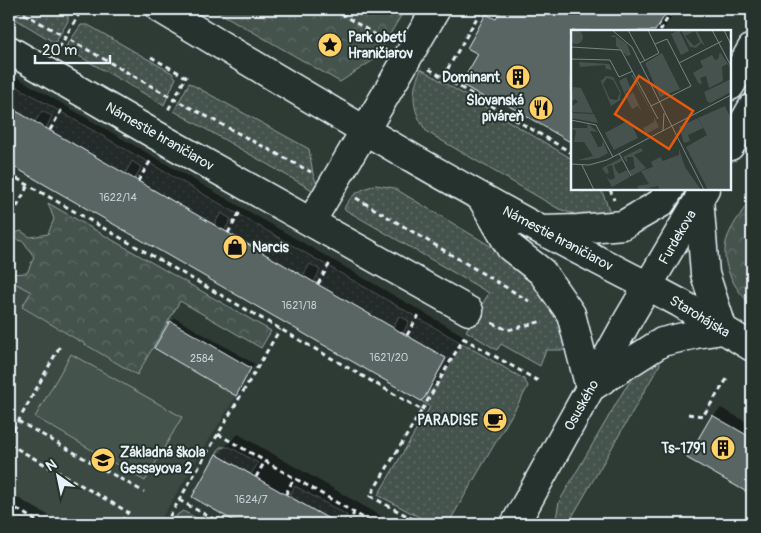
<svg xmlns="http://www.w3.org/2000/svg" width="761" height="533" font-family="Pangolin,sans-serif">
<defs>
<pattern id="grass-dots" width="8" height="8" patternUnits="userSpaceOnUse" patternTransform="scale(1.25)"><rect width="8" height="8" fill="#45524e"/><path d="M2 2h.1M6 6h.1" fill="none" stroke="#606b68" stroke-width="1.8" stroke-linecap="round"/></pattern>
<pattern id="park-crowns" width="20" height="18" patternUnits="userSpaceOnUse" patternTransform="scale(1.25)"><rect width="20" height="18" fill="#45524e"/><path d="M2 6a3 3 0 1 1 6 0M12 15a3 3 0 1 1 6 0" fill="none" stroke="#606b68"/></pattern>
</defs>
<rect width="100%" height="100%" fill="#2e3b35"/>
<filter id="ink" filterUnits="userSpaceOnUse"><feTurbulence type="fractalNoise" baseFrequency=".02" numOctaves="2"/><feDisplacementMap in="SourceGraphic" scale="10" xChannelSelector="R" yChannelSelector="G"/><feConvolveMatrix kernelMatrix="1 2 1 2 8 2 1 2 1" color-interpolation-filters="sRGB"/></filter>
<g filter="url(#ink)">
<path fill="#3b4843" d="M9,280L31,292L22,308L137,375L154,348L236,396L158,524H9Z"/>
<path fill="url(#grass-dots)" stroke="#96a2a3" d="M9,9H62L68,15V21L55,43L9,15Z
M81,25H88L172,73L176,78L164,105L65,48Z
M421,69L572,159V189H601L612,217H583L559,209L427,132C412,111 410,93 421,69Z
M9,82L524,379L528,386L525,392L448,524H432L378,495L430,407L421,401L445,362L446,358L403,333L409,321L399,316L393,328L314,282L320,270L310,264L303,276L224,231L231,219L221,213L214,225L135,179L141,167L132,161L125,174L46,128L52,116L42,111L35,122L9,107Z
M189,83L309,149L313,174L317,184L314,191L174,111Z
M376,185L394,188L532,271L566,326L565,350H546L540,366L501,344L497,350L466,331L489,293L344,209C349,195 363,188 376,185Z
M659,359L660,364L568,524H555L559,502L624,390L641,367Z
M220,447H230L258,463L251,474L216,454Z
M295,486L347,515L342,524H338L289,496Z"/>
<path fill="url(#park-crowns)" stroke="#96a2a3" d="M213,9H405L375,59L340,82Z
M752,197V305C734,290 718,261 728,236C734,222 744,209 752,197Z
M48,203L271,331L261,348L180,301L137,375L22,307L31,292L9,280V274L27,273L34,257L24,242L16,239V233L21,231L30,237L48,234L54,219Z
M183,511L207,524H172L177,515Z"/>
<path fill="#45524e" stroke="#96a2a3" d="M71,354L182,417L145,481L35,417Z"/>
<path fill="#0007" d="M491,9H676L663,31H572V141L499,98L495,102L480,54L468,47Z
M9,73L466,337L442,378L421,399L9,162Z
M175,318L255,364L239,390L235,394L171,322Z
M721,408L752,425V493L689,457L713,416Z
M238,434L395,524H241L193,497L217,455Z
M16,497L64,524H9V505Z"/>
<path fill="#596563" stroke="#e8f1f8" d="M502,9H669L655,31H572V143L497,99L495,104L461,84L478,54L467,48L486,14L496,19Z
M9,107L446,358L425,397L421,401L9,164Z
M170,321L251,368L236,396L154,348Z
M712,415L752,438V495L687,458Z
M216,454L262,481L338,524H239L192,497Z"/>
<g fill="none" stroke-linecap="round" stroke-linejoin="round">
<defs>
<path id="street" d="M9,50L154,134L469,311
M699,198L705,274L723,330
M311,222L436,9
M648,286L680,303L752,347
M590,388L662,342L696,334L723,330"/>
<path id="secondary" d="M161,9C321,105 481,202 648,286
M730,86L752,48
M730,146L752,108
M481,197L510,247L542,272L571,314L590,388
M542,230L578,229L623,225L661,203L670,189
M515,524L629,318L705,189"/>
</defs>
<use href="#street" stroke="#e8f1f8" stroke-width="31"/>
<use href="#secondary" stroke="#e8f1f8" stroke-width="31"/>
<path stroke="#e8f1f8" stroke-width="3" stroke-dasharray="5 4" stroke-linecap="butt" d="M16,9L174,99L311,172
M333,9L386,41
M748,23L752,16
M660,31L673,9
M59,48L79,14
M151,57L186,77L167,112
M429,69L572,153
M443,77L482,9
M50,130L62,109
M9,174L422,410L370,496L422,524
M138,181L151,160
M610,189L614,200
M356,198L529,301
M9,223L28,185
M228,233L240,212
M318,284L330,263
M492,323L508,330L543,321
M407,335L420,313
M463,338L540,382
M422,410L464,338
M688,414L703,416L727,379
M18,421L144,492
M218,434L374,524
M9,438L60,346
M9,444L128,512L120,524
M256,477L265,461
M286,494L294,478
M179,500L222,524
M9,504L41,524
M165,524L280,329
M348,524L354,513"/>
<use href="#street" stroke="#26332d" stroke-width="28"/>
<use href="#secondary" stroke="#26332d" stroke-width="28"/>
</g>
</g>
<defs>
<symbol id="sight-disc" viewBox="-11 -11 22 22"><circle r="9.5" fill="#ffd166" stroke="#26332d"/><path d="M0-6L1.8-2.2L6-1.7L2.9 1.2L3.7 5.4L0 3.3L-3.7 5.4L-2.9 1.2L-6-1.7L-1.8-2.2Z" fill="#111"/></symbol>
<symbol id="building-disc" viewBox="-11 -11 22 22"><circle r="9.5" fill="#ffd166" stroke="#26332d"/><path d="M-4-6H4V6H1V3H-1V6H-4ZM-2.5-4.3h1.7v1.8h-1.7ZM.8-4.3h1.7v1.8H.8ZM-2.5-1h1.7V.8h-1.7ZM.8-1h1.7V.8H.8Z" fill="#111"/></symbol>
<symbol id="restaurant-disc" viewBox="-11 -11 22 22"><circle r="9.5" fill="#ffd166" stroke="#26332d"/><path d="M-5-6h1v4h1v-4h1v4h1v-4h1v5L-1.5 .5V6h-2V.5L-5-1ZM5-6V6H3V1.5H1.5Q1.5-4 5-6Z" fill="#111"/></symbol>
<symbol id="shop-disc" viewBox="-11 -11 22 22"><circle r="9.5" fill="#ffd166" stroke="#26332d"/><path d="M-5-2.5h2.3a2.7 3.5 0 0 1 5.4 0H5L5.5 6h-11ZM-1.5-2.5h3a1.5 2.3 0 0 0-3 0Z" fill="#111"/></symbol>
<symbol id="cafe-disc" viewBox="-11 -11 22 22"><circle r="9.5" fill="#ffd166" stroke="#26332d"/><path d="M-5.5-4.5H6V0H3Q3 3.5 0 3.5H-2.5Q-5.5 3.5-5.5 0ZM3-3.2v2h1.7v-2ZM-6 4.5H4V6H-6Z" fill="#111"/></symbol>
<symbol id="school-disc" viewBox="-11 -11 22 22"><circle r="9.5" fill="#ffd166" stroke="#26332d"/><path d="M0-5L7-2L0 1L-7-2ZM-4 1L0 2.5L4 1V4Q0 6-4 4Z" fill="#111"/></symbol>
</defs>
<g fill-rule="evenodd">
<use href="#sight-disc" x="316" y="31" width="28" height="28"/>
<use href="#building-disc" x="504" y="63" width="28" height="28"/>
<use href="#restaurant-disc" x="527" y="94" width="28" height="28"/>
<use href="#shop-disc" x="221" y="233" width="28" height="28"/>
<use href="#cafe-disc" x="481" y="406" width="28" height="28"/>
<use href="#building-disc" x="709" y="434" width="28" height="28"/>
<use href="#school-disc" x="89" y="446" width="28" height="28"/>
</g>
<g text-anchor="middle" stroke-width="4" stroke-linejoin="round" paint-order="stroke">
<g font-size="11" fill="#c4ced3">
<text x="118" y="201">1622/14</text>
<text x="299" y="309">1621/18</text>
<text x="389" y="361">1621/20</text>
<text x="202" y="362">2584</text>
<text x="251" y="503">1624/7</text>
</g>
<g font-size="14" font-weight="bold" fill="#e8f1f8" stroke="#26332d" text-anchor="end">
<text x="348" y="42" text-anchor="start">Park obetí<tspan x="348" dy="16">Hraničiarov</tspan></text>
<text x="500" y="82">Dominant</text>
<text x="524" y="105">Slovanská<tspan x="524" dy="16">piváreň</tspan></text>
<text x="252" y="252" text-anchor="start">Narcis</text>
<text x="478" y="425">PARADISE</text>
<text x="706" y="453">Ts-1791</text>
<text x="120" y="457" text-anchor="start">Základná škola<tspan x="120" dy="16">Gessayova 2</tspan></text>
</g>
<g font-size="14" fill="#e8f1f8" stroke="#26332d">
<text transform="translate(160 136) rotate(30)" y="5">Námestie hraničiarov</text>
<text transform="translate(677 237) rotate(-60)" y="5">Furdekova</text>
<text transform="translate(558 238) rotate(28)" y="5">Námestie hraničiarov</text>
<text transform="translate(700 316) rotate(31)" y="5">Starohájska</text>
<text transform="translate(581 405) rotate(-61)" y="5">Osuského</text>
</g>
</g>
<g transform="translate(571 30)">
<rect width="160" height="160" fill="#2e3b35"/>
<path d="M-2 7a7 7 0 1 1 14 0a7 7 0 1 1-14 0ZM43,5L56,14L60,25L56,26L45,16V7H39ZM8,32L38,34L41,40L35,39L34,35L9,37ZM60,45H62L88,97L75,104L72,98L83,92V87ZM2,57L10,58L22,83L2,82L1,76L7,72L4,69L0,72ZM0,83L23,84L27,93L0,88ZM17,94L27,102L19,101L27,117L31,116L32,111L37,123L28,128L16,130H7L22,126L13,112H3L5,101L0,98H16ZM70,118L72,121L63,125L75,138L61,146L58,141L64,138L62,127H56V133L52,127Z" fill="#45524e"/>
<path d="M154,76L160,89V138L137,160L115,117L136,105L127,88Z" fill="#45524e"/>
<path d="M149,22L160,38L156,34L151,37L152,51L138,58L135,46L129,48L131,53L128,54L122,43L132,37L129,31L141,25L144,30L147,29ZM91,23L109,59L89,67L74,33ZM55,47L60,59L54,62L58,66L62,62L71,82L67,76L61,79L56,69L48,51ZM160,49V62L139,73L136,71L133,62ZM127,88L132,98L117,105L119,111L113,113L108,97ZM58,90L67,108L43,120L34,103ZM108,119L114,137L130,160H89L87,156L68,160L66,156L78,154L70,141L82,137L80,132L89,127L92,131L108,125ZM50,128L51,131L43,135L45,140L48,144L56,140L59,147L41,157L35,146L39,150L44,148L41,135L36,137L38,143L35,144L31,138Z" fill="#45524e"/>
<path d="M108,0L118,21L110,25L100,4ZM110,0H126L134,16L130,13L125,18L119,17ZM124,1L129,12L123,16L114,6ZM26,42L30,51L35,46L42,47L50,62L49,70L40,76ZM36,48L42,50L49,63L46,70L39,69L32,54ZM160,132V160H137L136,157Z" fill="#45524e" fill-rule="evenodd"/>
<path fill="none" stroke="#788483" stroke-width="1" d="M41,0L61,17L133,160M57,0L74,31M141,0L160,36M153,0L160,15M0,17L50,20L87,89M0,29L39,30L48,47L62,41M69,33L88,23L77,0M108,33L151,11M80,76L120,56L96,9L84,14M0,90L25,95L42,127M92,101L93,83M48,123L60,146M0,134L18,135L36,130L160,65M11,135L23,160"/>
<path fill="#e8590c" fill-opacity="0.15" stroke="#e8590c" stroke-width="2.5" d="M68,46L122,81L98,119L44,84Z"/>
<rect width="160" height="160" fill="none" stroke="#e8f1f8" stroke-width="2.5"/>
</g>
<rect width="761" height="533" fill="none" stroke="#26332d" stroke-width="30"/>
<rect x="15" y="15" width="731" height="503" fill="none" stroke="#e8f1f8" stroke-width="2" filter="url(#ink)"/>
<g transform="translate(58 476) rotate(327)" stroke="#26332d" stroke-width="4" paint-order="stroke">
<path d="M0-4L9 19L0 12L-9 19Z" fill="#e8f1f8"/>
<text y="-8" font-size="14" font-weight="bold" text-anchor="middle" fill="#e8f1f8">N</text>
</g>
<path d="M35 55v8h75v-8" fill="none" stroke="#e8f1f8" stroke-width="2.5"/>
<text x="42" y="55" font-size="15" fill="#e8f1f8" stroke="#26332d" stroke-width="4" paint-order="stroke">20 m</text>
</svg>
